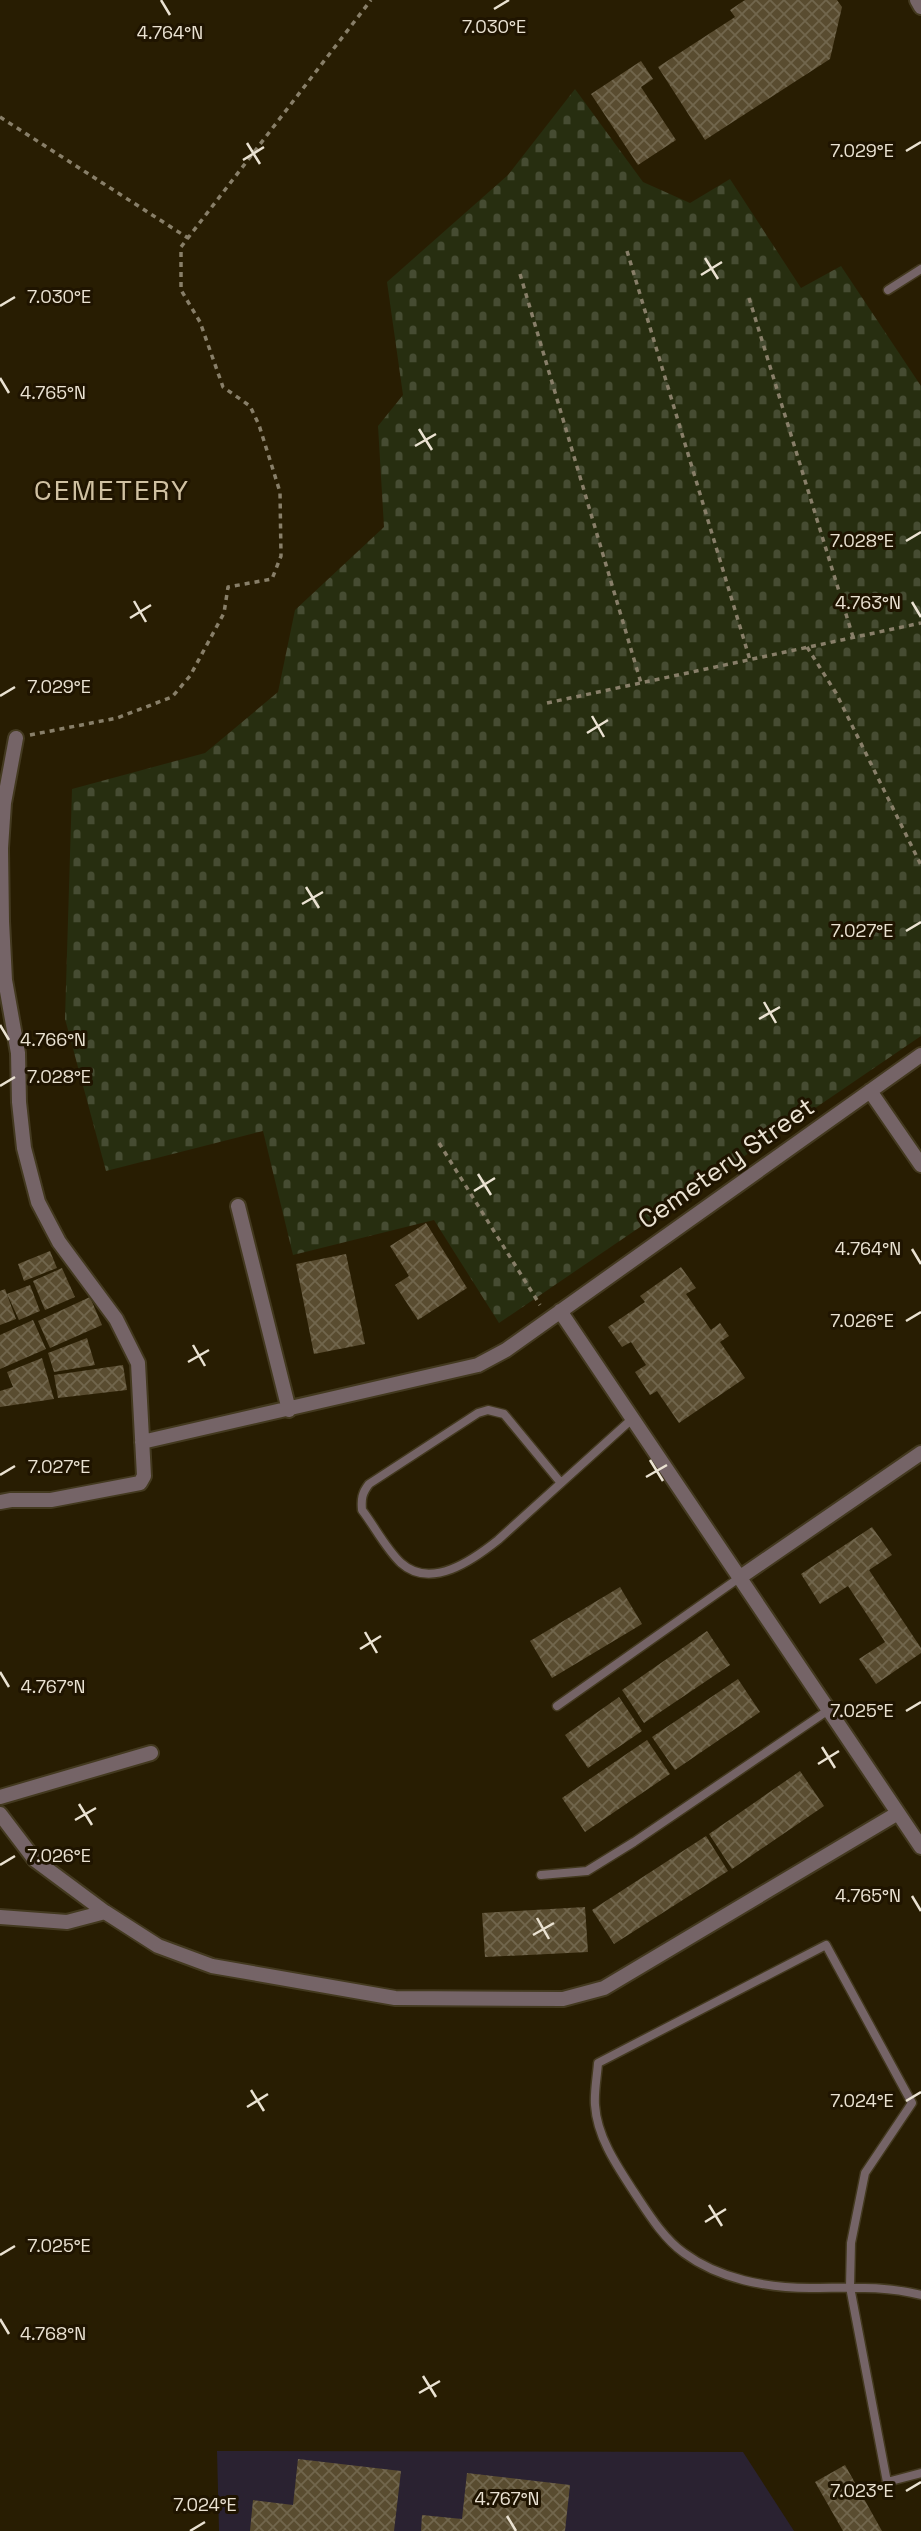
<svg xmlns="http://www.w3.org/2000/svg" width="921" height="2531" font-family="'Space Grotesk',sans-serif">
<defs>
<pattern id="cemetery-stones" width="16" height="16" patternUnits="userSpaceOnUse" patternTransform="scale(1.75)"><rect width="16" height="16" fill="#272e10"/><path d="M2 7V4a2 2 0 0 1 4 0v3zM10 15v-3a2 2 0 0 1 4 0v3z" fill="#464c32"/></pattern>
<pattern id="building-cross-hatch" width="8" height="8" patternUnits="userSpaceOnUse" patternTransform="scale(1.75)"><rect width="8" height="8" fill="#594c30"/><path d="M0 0l8 8M0 8l8-8" fill="none" stroke="#71664d"/></pattern>
</defs>
<rect width="100%" height="100%" fill="#281d02"/>
<path fill="#2a2231" d="M217,2451L743,2452L794,2531H219Z"/>
<path fill="url(#cemetery-stones)" d="M575,89L643,182L690,203L730,179L801,288L841,266L921,386V1036L499,1323L434,1220L293,1255L263,1131L106,1171L65,1019L72,789L205,753L278,692L295,610L384,527L378,426L403,395L387,282L508,175Z"/>
<path fill="url(#building-cross-hatch)" d="M745,0H837L842,7L830,59L705,140L658,67L735,17L730,10Z
M641,61L653,79L641,87L676,140L638,165L591,94Z
M426,1223L467,1288L418,1320L395,1285L409,1276L390,1246Z
M50,1251L57,1268L24,1281L18,1264Z
M346,1254L365,1344L314,1354L296,1264Z
M681,1267L696,1288L686,1294L711,1330L720,1323L729,1336L720,1342L745,1378L679,1423L657,1391L650,1395L635,1372L646,1365L631,1342L622,1347L608,1327L645,1302L640,1296Z
M62,1268L75,1297L45,1310L33,1281Z
M30,1285L40,1311L19,1320L7,1294Z
M5,1289L16,1319L0,1325V1291Z
M90,1297L102,1325L50,1348L38,1321Z
M33,1320L46,1349L0,1369V1335Z
M87,1338L95,1365L54,1372L48,1353Z
M42,1358L54,1399L0,1407V1391L13,1387L7,1372Z
M123,1365L127,1390L58,1398L54,1375Z
M872,1527L892,1555L869,1570L921,1648V1653L876,1684L859,1659L885,1642L848,1586L820,1604L801,1574Z
M620,1587L642,1624L552,1678L530,1641Z
M707,1631L730,1665L644,1723L622,1690Z
M738,1679L760,1712L675,1770L652,1737Z
M619,1697L642,1731L588,1768L565,1735Z
M647,1740L670,1774L585,1832L562,1798Z
M800,1771L824,1806L732,1869L709,1834Z
M706,1836L728,1871L614,1944L592,1910Z
M585,1907L588,1952L485,1957L482,1913Z
M298,2459L401,2471L394,2531H250L253,2500L293,2505Z
M845,2465L882,2531H843L815,2482Z
M467,2473L570,2485L565,2531H421L422,2515L462,2519Z"/>
<g fill="none" stroke-linecap="round" stroke-linejoin="round">
<defs>
<path id="service" d="M888,290L921,269
M561,1483L504,1414L488,1410L478,1413L369,1484C362,1493 361,1499 362,1510C375,1527 386,1549 401,1563C431,1590 473,1560 498,1540L632,1419
M557,1706L739,1578
M541,1875L587,1871L634,1842L830,1709
M921,2295C882,2285 849,2288 810,2288C767,2288 719,2279 684,2253C663,2238 648,2213 634,2192C617,2166 597,2137 595,2105C594,2092 597,2077 598,2063L826,1945L912,2103L865,2173L851,2243L850,2287L887,2482L921,2473"/>
<path id="minor" d="M870,1091L921,1165
M238,1206L289,1410
M560,1311L921,1847
M142,1442L478,1365L506,1350L921,1055
M0,1502L11,1500H51L140,1483L144,1476L138,1363L116,1319L59,1242L38,1202L24,1148L19,1102L18,1053L5,980L2,921L1,848L4,803L16,738
M739,1578L921,1453
M0,1797L151,1753
M0,1814L35,1860L105,1912L158,1946L212,1966L395,1998L563,1999L604,1988L898,1813
M0,1917L67,1922L105,1912"/>
<path id="tertiary" d="M917,0L921,7"/>
</defs>
<use href="#service" stroke="#43391f" stroke-width="11"/>
<use href="#minor" stroke="#43391f" stroke-width="18"/>
<use href="#tertiary" stroke="#43391f" stroke-width="18"/>
<path stroke="#887f69" stroke-width="3.5" stroke-dasharray="5 5" stroke-linecap="butt" d="M0,117L188,238
M627,251L750,660
M520,274L641,683
M749,298L853,637
M807,647L836,693L921,865
M547,703L921,623
M30,735L117,718L172,697L190,676L224,613L228,587L272,579L281,556L280,492L259,425L250,406L223,387L200,322L181,290V247L371,0
M439,1143L540,1305"/>
<use href="#service" stroke="#756467" stroke-width="8"/>
<use href="#minor" stroke="#756467" stroke-width="14"/>
<use href="#tertiary" stroke="#756467" stroke-width="14"/>
</g>
<path fill="none" stroke="#eae2d2" stroke-width="2.5" d="M161,0L170,15M494,9L509,0M247,143L260,164M906,151L921,142M243,160L264,147M705,258L718,279M701,275L722,262M0,306L15,297M0,378L9,393M419,429L432,450M415,446L436,434M906,541L921,532M134,601L146,622M912,602L921,617M130,618L151,605M0,696L15,687M592,716L604,737M587,733L608,720M306,887L319,908M302,904L323,892M906,931L921,922M764,1002L776,1023M759,1019L780,1007M0,1025L9,1040M0,1086L15,1077M478,1174L491,1195M474,1191L495,1178M912,1249L921,1264M906,1321L921,1312M193,1345L205,1366M188,1362L209,1350M650,1460L663,1481M0,1475L15,1466M646,1477L667,1465M365,1632L377,1653M360,1649L381,1636M0,1672L9,1687M906,1711L921,1702M822,1747L835,1768M818,1764L839,1751M79,1804L92,1825M75,1820L96,1808M0,1865L15,1856M912,1896L921,1911M537,1918L549,1939M533,1935L554,1923M251,2090L264,2111M906,2101L921,2092M247,2107L268,2094M709,2205L722,2226M705,2222L726,2209M0,2255L15,2246M0,2319L9,2334M423,2376L436,2397M419,2393L440,2381M906,2491L921,2482M507,2516L516,2531M190,2531L205,2522"/>
<g text-anchor="middle" stroke-width="6" stroke-linejoin="round" paint-order="stroke">
<g font-size="26" fill="#eae2d2" stroke="#1f1400">
<text transform="translate(726 1163) rotate(-35)" y="9">Cemetery Street</text>
</g>
<g font-size="28" letter-spacing="2" fill="#d0c1a2" stroke="#1f1400">
<text x="112" y="500">CEMETERY</text>
</g>
</g>
<g font-size="18" text-anchor="middle" fill="#eae2d2" stroke="#1f1400" stroke-width="6" stroke-linejoin="round" paint-order="stroke">
<text x="494" y="33">7.030°E</text>
<text x="170" y="39">4.764°N</text>
<text x="862" y="157">7.029°E</text>
<text x="59" y="303">7.030°E</text>
<text x="53" y="399">4.765°N</text>
<text x="862" y="547">7.028°E</text>
<text x="868" y="609">4.763°N</text>
<text x="59" y="693">7.029°E</text>
<text x="862" y="937">7.027°E</text>
<text x="53" y="1046">4.766°N</text>
<text x="59" y="1083">7.028°E</text>
<text x="868" y="1255">4.764°N</text>
<text x="862" y="1327">7.026°E</text>
<text x="59" y="1473">7.027°E</text>
<text x="53" y="1693">4.767°N</text>
<text x="862" y="1717">7.025°E</text>
<text x="59" y="1862">7.026°E</text>
<text x="868" y="1902">4.765°N</text>
<text x="862" y="2107">7.024°E</text>
<text x="59" y="2252">7.025°E</text>
<text x="53" y="2340">4.768°N</text>
<text x="862" y="2497">7.023°E</text>
<text x="507" y="2505">4.767°N</text>
<text x="205" y="2511">7.024°E</text>
</g>
</svg>
